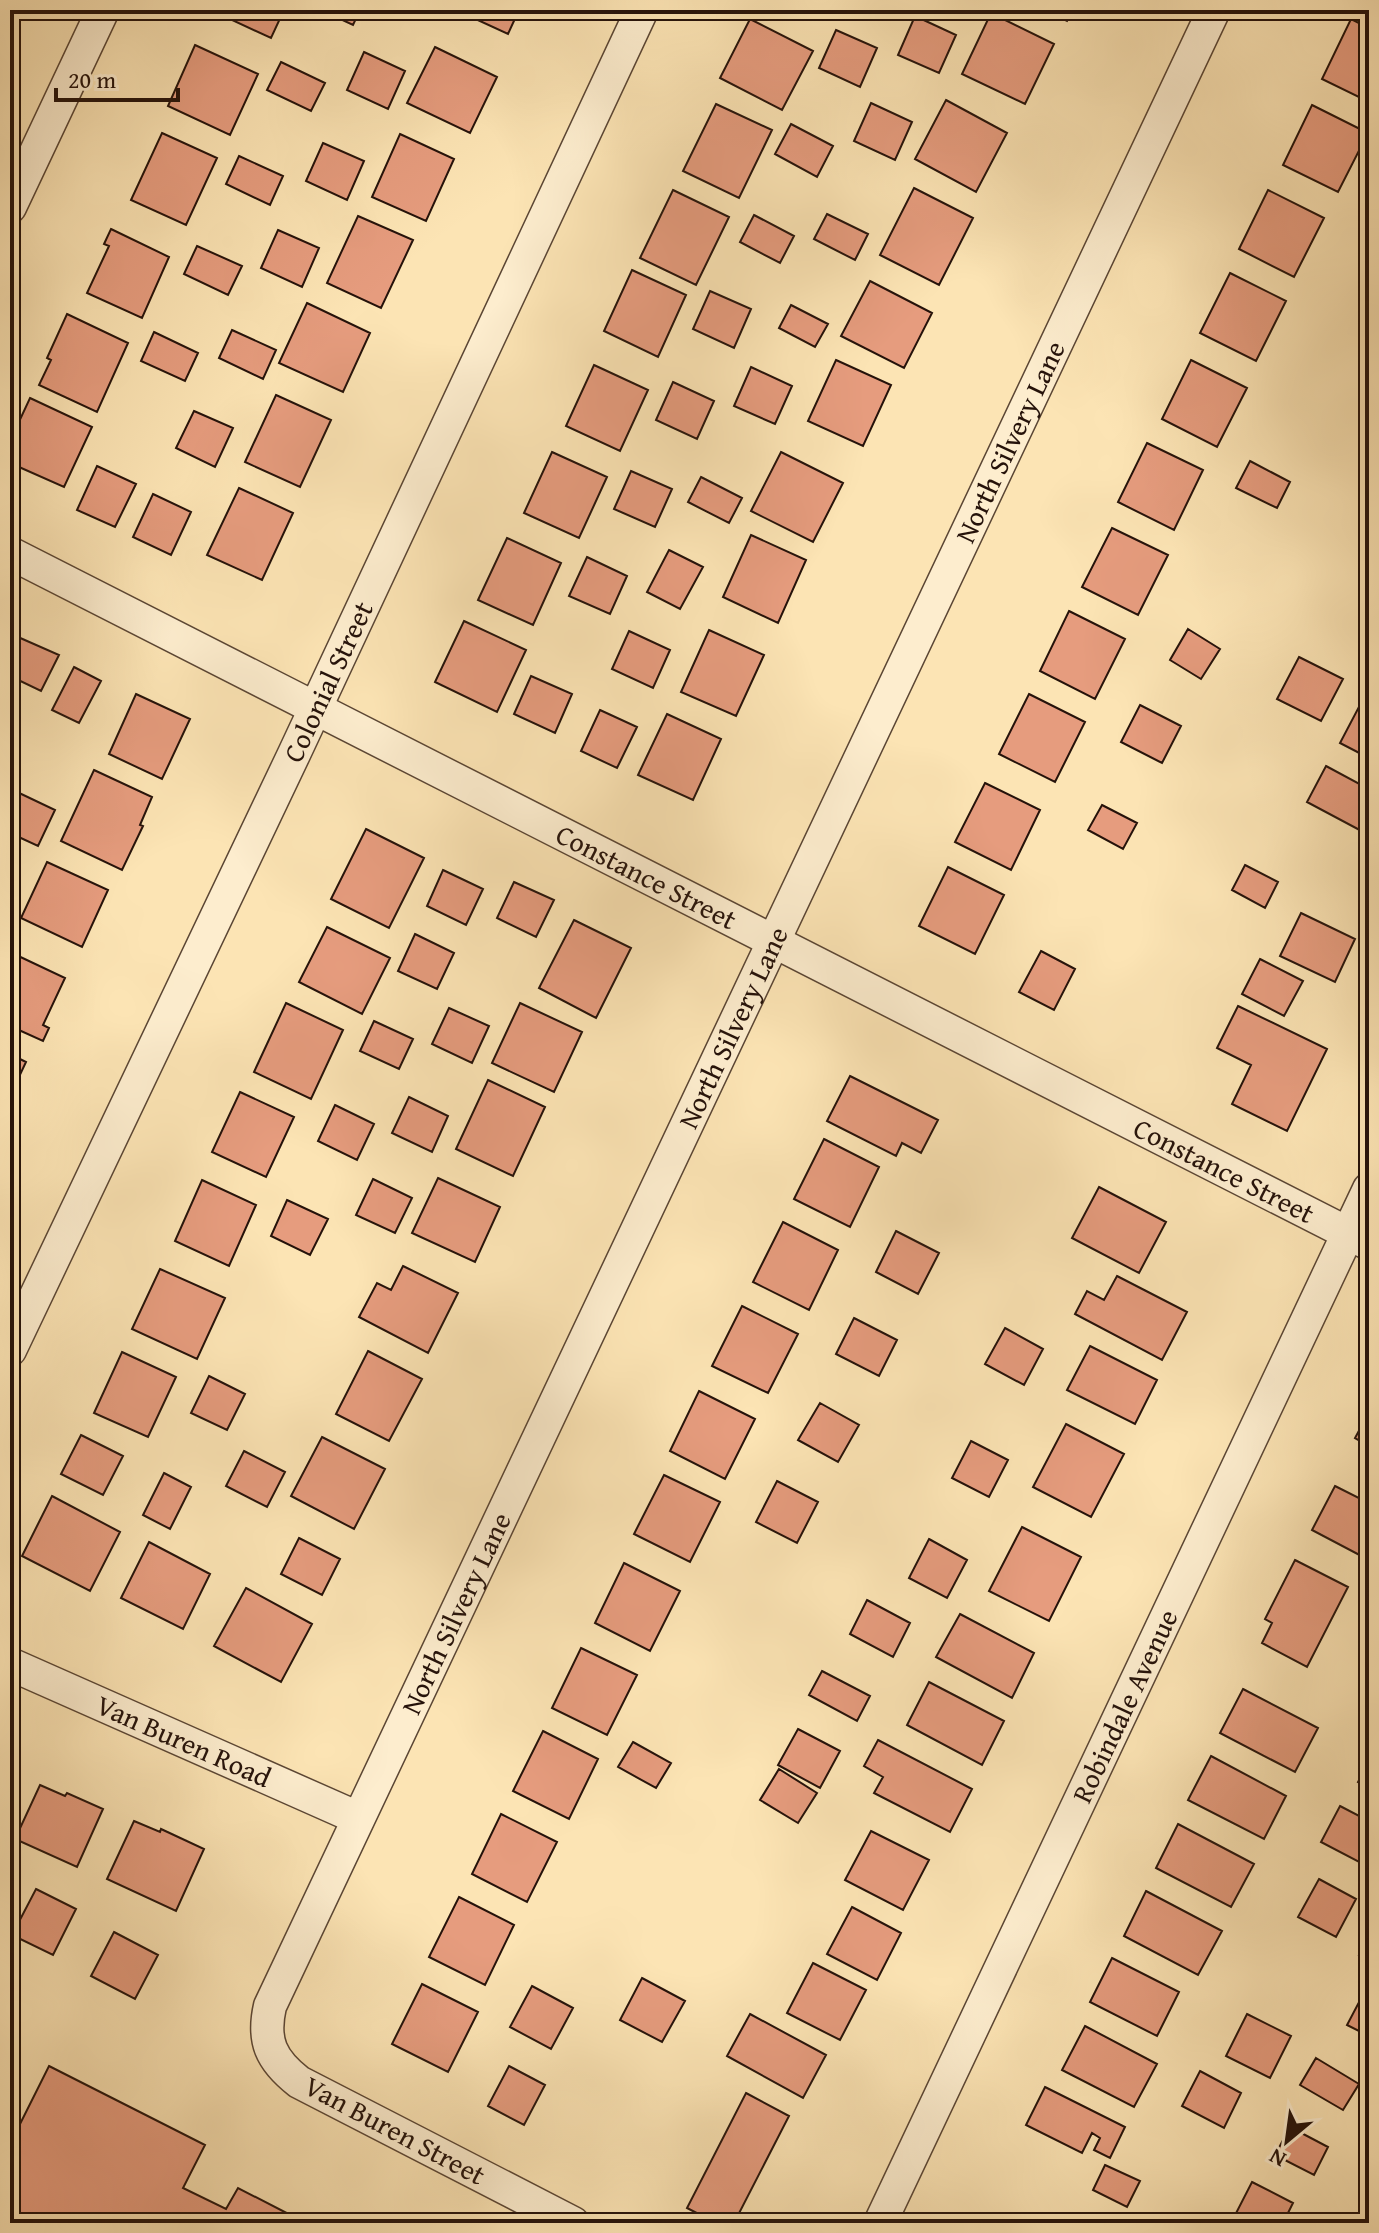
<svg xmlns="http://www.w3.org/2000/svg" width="1379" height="2233" font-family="'Gentium Book Plus',serif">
<rect width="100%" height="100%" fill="#fce4b4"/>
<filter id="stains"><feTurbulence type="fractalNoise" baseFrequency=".0025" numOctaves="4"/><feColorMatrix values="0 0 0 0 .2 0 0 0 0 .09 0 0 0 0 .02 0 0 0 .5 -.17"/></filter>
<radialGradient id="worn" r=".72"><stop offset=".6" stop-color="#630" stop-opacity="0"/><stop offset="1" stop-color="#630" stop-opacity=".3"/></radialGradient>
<path fill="#e69c7e" stroke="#25120a" stroke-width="2" d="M218,10H284L271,38L217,13Z
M321,10H360L353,25Z
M416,10H435L432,17Z
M456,10H519L508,34Z
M1045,10H1072L1067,21Z
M991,13L1054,44L1025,104L962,74Z
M915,16L956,35L939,73L898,55Z
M750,19L813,51L782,110L720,78Z
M1351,19L1369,28V102L1322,79Z
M836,30L877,48L860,87L819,68Z
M195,45L258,74L230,135L168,106Z
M435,47L497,77L470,133L407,103Z
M364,52L405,71L388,109L347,90Z
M281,62L325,83L311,111L267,90Z
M946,100L1007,133L976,192L915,159Z
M871,103L912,122L895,160L854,141Z
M716,104L772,130L739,198L683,171Z
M1312,105L1368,133L1338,192L1283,165Z
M791,124L833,146L817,177L775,154Z
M162,133L217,158L186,225L131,200Z
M400,134L454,159L426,221L372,197Z
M323,143L364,161L347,200L306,181Z
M239,156L283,176L270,205L226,184Z
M914,188L973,218L939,285L880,255Z
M673,190L729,217L696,285L640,258Z
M1268,190L1324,218L1294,277L1239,249Z
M827,214L868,234L855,260L814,239Z
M754,215L794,236L780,263L740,242Z
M358,216L413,240L381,308L327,283Z
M111,229L169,257L142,318L87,293L109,246L104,244Z
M278,230L319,248L302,287L261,268Z
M197,246L242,266L228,295L184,274Z
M632,270L686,295L658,357L604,331Z
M1230,273L1286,301L1256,361L1200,333Z
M870,281L932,313L904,368L841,336Z
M710,291L751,309L734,348L693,329Z
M307,303L370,333L343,392L279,363Z
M791,305L828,324L815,347L779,328Z
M67,314L128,343L97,412L39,385L51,360L47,358Z
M232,330L276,350L263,379L219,358Z
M154,332L198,353L185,381L141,361Z
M836,360L891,385L863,446L808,421Z
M1191,360L1247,388L1217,447L1162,419Z
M594,365L648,390L620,451L566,426Z
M751,367L792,386L775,424L734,406Z
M673,382L714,401L697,439L656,420Z
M276,395L331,420L300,487L245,462Z
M30,398L92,427L64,487L10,463V441Z
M194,411L233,428L215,467L176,448Z
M1147,443L1203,470L1174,530L1118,502Z
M552,452L607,477L579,538L524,513Z
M781,452L843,483L813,542L751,511Z
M1250,461L1290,482L1277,508L1236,488Z
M97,466L136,484L115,527L77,510Z
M631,471L672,489L655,527L614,509Z
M701,477L742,498L729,523L688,502Z
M239,488L293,513L262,580L207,555Z
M153,494L191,512L171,555L133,537Z
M1112,528L1168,555L1138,615L1082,587Z
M751,535L806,560L778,623L723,597Z
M507,538L561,563L533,625L478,600Z
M669,550L703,567L680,609L647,592Z
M587,557L627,576L610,614L569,596Z
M1069,611L1125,639L1095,699L1040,671Z
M464,621L526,650L497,712L435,682Z
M1188,629L1220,649L1201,679L1170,660Z
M709,630L764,655L736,716L681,692Z
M629,631L670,650L653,688L612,669Z
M18,637L59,655L41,691L10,676V655Z
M1299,657L1343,679L1321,721L1277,699Z
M74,667L101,681L79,723L52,710Z
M531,676L572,694L555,733L514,714Z
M136,694L190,719L162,779L109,754Z
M1029,694L1085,722L1055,782L999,754Z
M1361,703L1369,707V758L1340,743Z
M1140,705L1181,726L1162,763L1121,742Z
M600,710L637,727L617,768L581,751Z
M667,714L721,739L693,800L638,775Z
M10,728L18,732L10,748Z
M1326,766L1369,789V835L1307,802Z
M94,770L152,797L140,825L143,826L122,870L61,841Z
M985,783L1040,810L1011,870L955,842Z
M15,791L55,810L38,846L10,833V802Z
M1102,805L1137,823L1123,849L1088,830Z
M366,829L424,858L389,928L331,899Z
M47,862L108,890L82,947L21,918Z
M1245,865L1278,882L1265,908L1232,890Z
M948,867L1004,895L975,954L919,926Z
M443,870L483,889L466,925L427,906Z
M514,882L554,900L536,937L497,918Z
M1301,913L1355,939L1335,982L1280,956Z
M574,920L631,948L596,1018L539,988Z
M327,927L390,958L362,1014L299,982Z
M415,934L454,953L437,989L398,971Z
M1041,951L1075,969L1054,1010L1019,992Z
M12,953L65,978L43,1025L49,1028L43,1041L10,1026V958Z
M1260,959L1303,981L1284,1016L1242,994Z
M286,1003L343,1030L311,1099L254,1072Z
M520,1003L582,1032L554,1092L492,1063Z
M1238,1006L1327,1049L1287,1131L1232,1104L1251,1065L1217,1048Z
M449,1008L489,1026L472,1063L432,1044Z
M374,1021L413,1039L399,1069L360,1051Z
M10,1054L26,1062L10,1096Z
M850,1076L938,1120L921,1153L902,1143L896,1156L827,1121Z
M488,1080L545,1107L513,1176L456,1149Z
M240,1092L294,1117L266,1177L212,1152Z
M409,1097L448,1116L432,1152L392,1133Z
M335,1105L374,1124L357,1160L318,1141Z
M824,1139L879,1167L850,1227L794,1199Z
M438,1178L500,1207L475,1262L412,1233Z
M373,1179L412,1198L395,1233L356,1215Z
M202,1180L256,1205L229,1266L175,1241Z
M1099,1187L1166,1222L1139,1273L1072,1238Z
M287,1200L328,1219L310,1255L271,1236Z
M783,1222L838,1250L809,1310L753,1282Z
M896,1231L939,1253L918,1294L876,1272Z
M403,1266L458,1293L428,1353L359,1317L377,1283L391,1290Z
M160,1269L225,1298L197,1359L132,1329Z
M1117,1276L1187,1312L1162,1360L1075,1314L1087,1291L1104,1300Z
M742,1306L798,1334L768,1393L712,1366Z
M854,1318L897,1340L879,1376L836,1354Z
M1005,1328L1043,1349L1024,1385L985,1364Z
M1090,1346L1157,1380L1135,1424L1067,1390Z
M368,1351L422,1379L389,1441L336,1414Z
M122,1352L176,1377L148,1437L94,1413Z
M209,1376L245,1394L227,1430L191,1413Z
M699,1391L755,1419L725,1479L670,1451Z
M820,1403L859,1425L838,1462L798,1440Z
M1369,1412V1446L1355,1438Z
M1066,1424L1124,1454L1091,1517L1033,1487Z
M81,1435L123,1456L103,1495L61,1474Z
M322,1437L385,1469L354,1529L291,1496Z
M971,1441L1008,1460L989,1497L952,1478Z
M244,1451L285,1472L267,1507L226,1486Z
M164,1473L191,1487L170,1529L143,1515Z
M664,1475L720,1502L690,1562L634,1534Z
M777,1481L818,1502L797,1543L756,1522Z
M1335,1486L1369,1503V1560L1312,1530Z
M52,1496L120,1532L90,1591L22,1556Z
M1022,1527L1081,1557L1049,1621L989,1591Z
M299,1538L340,1559L322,1595L281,1574Z
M929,1539L967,1560L947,1598L909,1578Z
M149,1542L210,1574L183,1629L121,1598Z
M1295,1560L1348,1587L1307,1667L1262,1643L1272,1623L1265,1619Z
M624,1563L680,1591L650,1651L595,1623Z
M246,1588L312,1624L281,1682L214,1646Z
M867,1600L910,1623L893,1657L850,1634Z
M960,1614L1034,1653L1012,1698L936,1657Z
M581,1648L637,1675L607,1735L552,1708Z
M822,1671L870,1696L857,1721L809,1695Z
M929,1682L1004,1721L982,1765L907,1725Z
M1243,1689L1318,1728L1295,1772L1220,1733Z
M798,1729L840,1751L820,1788L778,1765Z
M543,1731L598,1759L569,1819L513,1791Z
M878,1740L972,1789L950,1832L874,1793L883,1777L864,1766Z
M633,1742L671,1763L656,1788L618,1767Z
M1211,1756L1286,1796L1264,1839L1188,1800Z
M1369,1762V1788L1358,1782Z
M779,1769L817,1793L798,1823L760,1800Z
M40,1785L65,1796L67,1793L103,1809L77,1867L15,1839Z
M1340,1806L1369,1821V1847L1361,1863L1321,1842Z
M501,1814L557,1842L527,1902L472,1874Z
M134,1821L160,1832L161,1829L204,1849L176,1911L107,1879Z
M1178,1824L1254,1864L1231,1907L1156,1868Z
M871,1831L929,1860L903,1910L845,1880Z
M1319,1879L1356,1899L1336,1937L1298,1917Z
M36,1889L76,1909L53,1955L12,1935Z
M1146,1891L1222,1931L1198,1975L1124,1936Z
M459,1897L514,1925L485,1985L429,1957Z
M852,1907L901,1933L877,1980L827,1954Z
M114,1932L158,1955L135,1999L91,1976Z
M1369,1936V1960L1359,1955Z
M1112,1958L1179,1992L1157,2036L1090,2002Z
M813,1963L866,1990L840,2040L787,2013Z
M642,1978L685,2001L662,2042L620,2020Z
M422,1984L478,2012L448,2072L392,2044Z
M532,1986L573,2008L551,2049L510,2027Z
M1367,1987L1369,1988V2036L1347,2025Z
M750,2014L826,2055L803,2098L727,2056Z
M1247,2014L1291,2036L1270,2078L1226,2056Z
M1085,2026L1157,2064L1134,2107L1062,2070Z
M1316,2058L1359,2084L1343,2110L1300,2085Z
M49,2066L205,2145L183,2188L226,2209L238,2188L306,2223H10V2144Z
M509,2066L545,2085L524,2125L488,2106Z
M1200,2071L1241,2093L1224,2128L1182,2106Z
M1045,2087L1125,2127L1110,2158L1094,2150L1100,2138L1092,2133L1082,2153L1026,2125Z
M746,2093L789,2116L734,2223H716L687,2208Z
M1290,2127L1328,2147L1314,2175L1275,2155Z
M1105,2165L1140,2181L1127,2207L1093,2190Z
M1252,2182L1293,2203L1283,2223H1231Z
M1369,2197V2223H1355Z"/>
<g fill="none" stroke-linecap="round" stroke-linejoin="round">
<defs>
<g id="street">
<path d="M10,207L103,10"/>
<path id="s1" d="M10,553L1369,1244"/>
<path id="s2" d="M10,1350L294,754L642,10"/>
<path id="s3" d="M10,1664L358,1818"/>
<path id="s4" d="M573,2223L299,2082C271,2060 262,2041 270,2006L1214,10"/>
<path id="s5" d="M880,2223L1369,1189"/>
</g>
</defs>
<use href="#street" stroke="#5b4634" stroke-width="35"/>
<use href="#street" stroke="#fdedce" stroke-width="32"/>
</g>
<g text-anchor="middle" stroke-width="6" stroke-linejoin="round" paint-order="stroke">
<g font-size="28" fill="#25120a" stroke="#fdedce">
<text dy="10" stroke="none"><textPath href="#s4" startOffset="2126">North Silvery Lane</textPath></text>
<text dy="10" stroke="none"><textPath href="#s2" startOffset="740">Colonial Street</textPath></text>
<text dy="10" stroke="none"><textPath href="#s1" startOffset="714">Constance Street</textPath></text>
<text dy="10" stroke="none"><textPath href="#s4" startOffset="1478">North Silvery Lane</textPath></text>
<text dy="10" stroke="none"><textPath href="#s1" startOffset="1362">Constance Street</textPath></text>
<text dy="10" stroke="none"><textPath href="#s4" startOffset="830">North Silvery Lane</textPath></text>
<text dy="10" stroke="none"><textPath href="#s5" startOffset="572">Robindale Avenue</textPath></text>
<text dy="10" stroke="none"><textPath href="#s3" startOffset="190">Van Buren Road</textPath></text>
<text transform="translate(395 2130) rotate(28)" y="10">Van Buren Street</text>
</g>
</g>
<rect width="1379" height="2233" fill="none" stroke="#fce4b4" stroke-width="40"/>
<rect x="12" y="12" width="1355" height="2209" fill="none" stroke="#25120a" stroke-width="4"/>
<rect x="20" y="20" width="1339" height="2193" fill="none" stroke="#25120a" stroke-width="2"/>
<g transform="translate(1287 2141) rotate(209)" stroke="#fdedce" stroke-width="6" paint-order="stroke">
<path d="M0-6L14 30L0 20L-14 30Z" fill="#25120a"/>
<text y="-12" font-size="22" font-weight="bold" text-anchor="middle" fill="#25120a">N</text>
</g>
<path d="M56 88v12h122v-12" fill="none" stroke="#25120a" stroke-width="4"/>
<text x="68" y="88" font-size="24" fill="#25120a" stroke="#fdedce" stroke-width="6" paint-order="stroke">20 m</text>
<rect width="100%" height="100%" filter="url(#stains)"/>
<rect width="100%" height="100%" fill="url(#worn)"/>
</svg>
